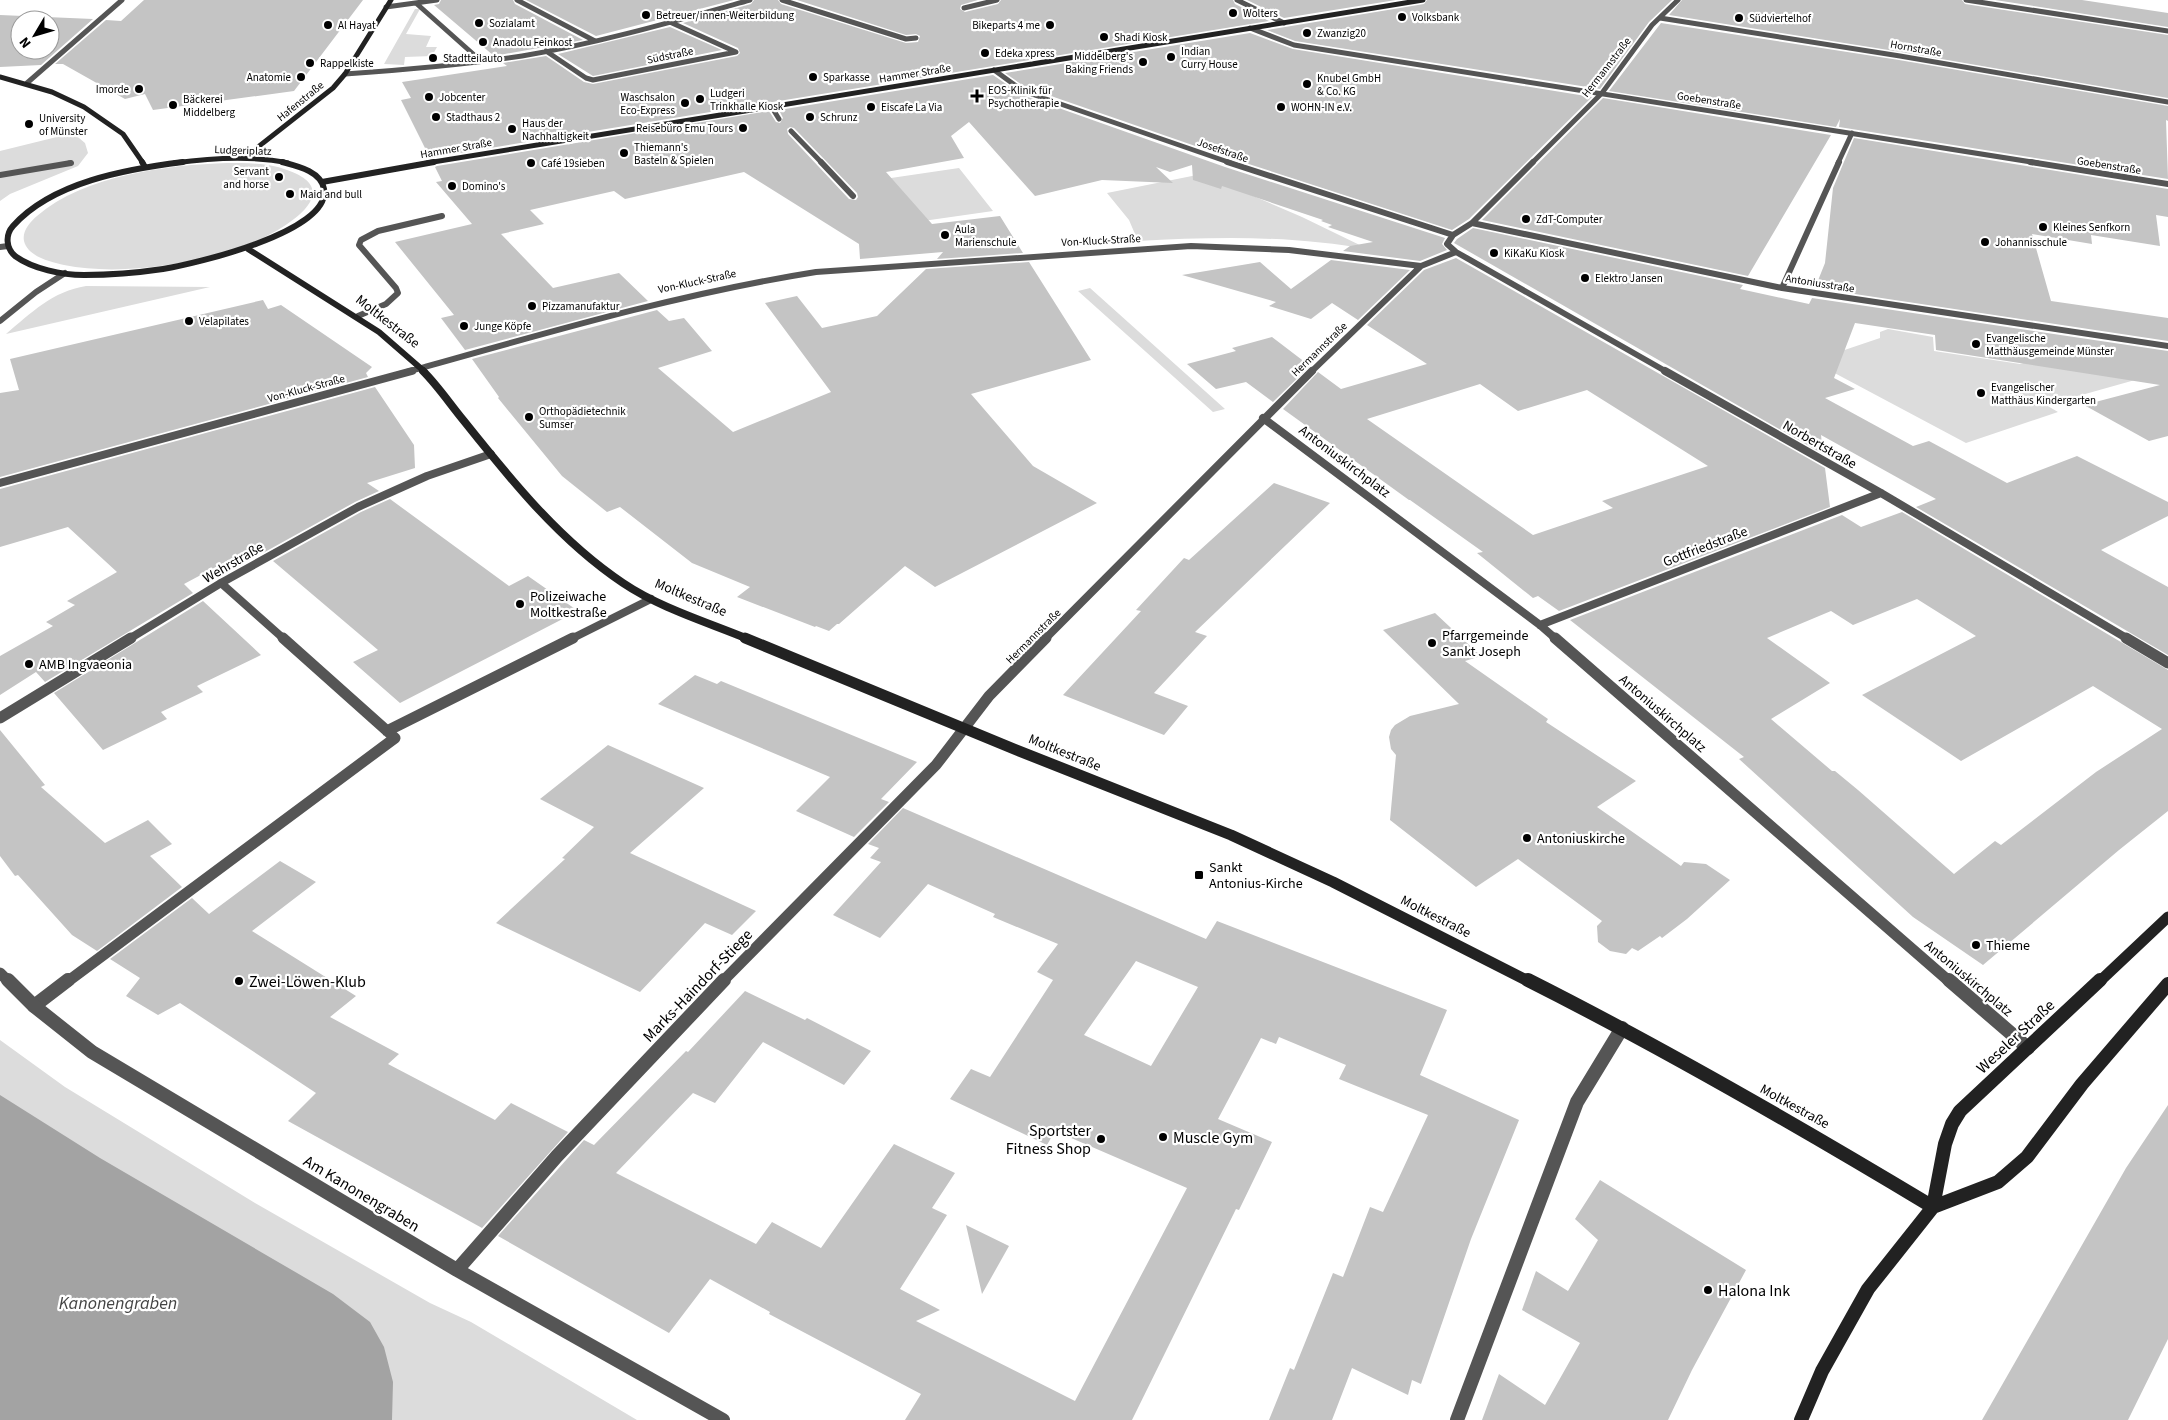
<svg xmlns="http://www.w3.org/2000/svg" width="2168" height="1420" font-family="'Source Sans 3',sans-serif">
<rect width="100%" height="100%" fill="#fff"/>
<path fill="#dcdcdc" d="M415,9H420L406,34L431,36L426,47H437L432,56L405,57L404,65L384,64Z
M73,133L85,143L88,153L78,166L10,194L0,201V151Z
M227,163C247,163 268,163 287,170C346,190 289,226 261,239C206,263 123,277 64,265C51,262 28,257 24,241C22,231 30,222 37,216C84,175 168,165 227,163Z
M959,168L993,211L867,229L857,183Z
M1202,174L1302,217L1370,250C1294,235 1215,237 1138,241L1129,220L1107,193Z
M86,286L210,287L6,334C31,313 53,291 86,286Z
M1090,288L1225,409L1213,412L1078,291Z
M1888,329L1933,337L1934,351L2020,364L2071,349L2135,380L2046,405L2058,412L1966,443L1812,361L1880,338V332Z
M0,1040L65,1087L255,1203L430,1303L471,1322L637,1420H0Z"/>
<path fill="#a3a3a3" d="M0,1095L100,1158L333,1294L370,1322L384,1347L393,1382L392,1420H0Z"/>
<path fill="#c4c4c4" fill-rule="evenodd" d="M144,0H363L294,91L153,110L145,94L125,99L63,64H55L106,20L121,21Z
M441,0H513L515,4L583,40L494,56L434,5L439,4Z
M526,0H734L596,36Z
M754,0H778L781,4L906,43L918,42L920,36L916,34L906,35L797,0H978L961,5L960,9L965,12L998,4L1001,0H1233L1235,4L1269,21L435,157L430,158L401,100L411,98L402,82L507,66L503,63L546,56L584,82L593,84L737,56L740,53L738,48L683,23L751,4Z
M1247,0H1396L1284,18Z
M1427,0H1672L1649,22L1600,89L1295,41L1267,30L1424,4Z
M1682,0H1962L1965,4L2168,35V98L1901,52L1669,15Z
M1995,0H2082L2168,13V27Z
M0,15L93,19L41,65L0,67ZM20,20H50V50H20Z
M1661,23L1899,60L2168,106V121L2166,120L2168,179L1839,127L1840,119L1836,127L1609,91Z
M670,27L722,50L593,76L558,54Z
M1250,33L1293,49L1592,97L1469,219L1452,230L1227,157L1025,87L1005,73Z
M993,75L1022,95L1225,167L1445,238L1442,244L1447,250L1420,261L1343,251L1350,246L1373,242L1328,227L1332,225L1321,221L1323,220L1222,186L1221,189L1193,180L1192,165L1170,172L1156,167L1173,183L1102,180L1035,196L969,122L951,136L964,158L886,172L932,224L1000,216L1023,253L937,259L943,252L860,259L859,244L744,172L625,199L614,191L530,210L544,224L501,234L553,288L619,273L648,301L465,350L441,318L454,315L395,242L472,224L436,182L442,181L435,167L437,166L769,111L776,122L780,123L783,118L779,110ZM790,127L794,128L857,193L858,197L856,200L849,199L788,134L787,129Z
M1603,98L1831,135L1748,276L1482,220Z
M1854,138L2168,189V217L2156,215L2160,246L2091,235L2092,244L2032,234L2051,301L2168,318V341L1815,288L1825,263L1833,188Z
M1473,228L1743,285L1740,289L1809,304L1812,298L2168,351V436L2149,441L2084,405L2160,385L1936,350L1935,335L1855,323L1834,378L1855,389L1825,398L1913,446L1929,441L2007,483L2077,456L2168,502V516L2101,550L2168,587V655L1916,507L1936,499L1821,435L1823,454L1454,243L1457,239Z
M1456,258L1825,468L1830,507L1559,611L1538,596L1533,598L1477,553L1483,552L1410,500H1409L1283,409L1318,372L1341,389L1427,364L1367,325L1424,270ZM1480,384L1518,411L1587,390L1708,466L1602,501L1613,508L1533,535L1367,419Z
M1331,260L1410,270L1358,320L1332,303L1311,319L1269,306L1276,302L1182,275L1260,262L1291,289Z
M1029,262L1091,360L971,394L1033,466L1097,503L935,587L905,566L839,624H837L829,631L816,626L815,627L737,597L750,587L692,563L620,507L607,512L562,476L498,398L499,397L472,359L657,310L669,321L684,318L712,351L658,368L733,432L831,392L765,303L797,296L822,328L877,316L926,269Z
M263,300L268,309L281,305L372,367L366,373L368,377L0,477V393L19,390L10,359Z
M1272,337L1310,366L1273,402L1246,382L1216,389L1187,364L1236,351L1232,348Z
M375,387L414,445L415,468L367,483L379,491L355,502L263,553L255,546L184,584L193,593L45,682L36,672L0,695V656L53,626L46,622L75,605L67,601L117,572L68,527L0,547V489Z
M1274,483L1330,503L1195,632L1207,636L1154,693L1188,706L1164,735L1063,695L1141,611L1136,610L1184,558L1189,560Z
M390,499L509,586L528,576L578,611L400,703L353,662L378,650L273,561L361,512Z
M1902,512L2168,670V811L2119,850L1983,965L1913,917L1739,759L1744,757L1570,620L1842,515L1861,527ZM1917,599L1976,636L1862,695L1961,761L2093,686L2162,729L2096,772L2001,845L1995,841L1954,874L1858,790L1835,771H1832L1771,719L1830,683L1767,638L1831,611L1853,625Z
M203,601L261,655L197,686L203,692L161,712L167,719L103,750L54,693Z
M1435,613L1481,656L1465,661L1548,719L1546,722L1636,781L1597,807L1681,866L1684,862L1706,864L1730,880L1687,919L1662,938L1660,936L1638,951L1632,948L1626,954L1610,951L1598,942L1597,926L1602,921L1518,859L1476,887L1390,820L1396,755L1391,749L1389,737L1391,730L1395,725L1410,716L1459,704L1383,630Z
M695,675L717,684L721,681L917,762L881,799L889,802L854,837L796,811L830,777L658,704Z
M0,730L45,785L41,787L105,843L148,820L172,844L150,856L182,887L97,951L72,935L18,875L15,876L0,856Z
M608,745L704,788L630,853L756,911L732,935L705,923L640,992L496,923L565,859L562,858L594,827L540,799Z
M903,808L1206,939L1217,921L1447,1010L1420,1075L1519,1120L1471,1239L1421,1384L1412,1380L1408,1395L1352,1368L1332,1420H1269L1290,1368L1294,1370L1333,1273L1343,1277L1370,1207L1383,1212L1428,1115L1339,1079L1346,1065L1279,1037L1276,1044L1261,1038L1218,1119L1272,1142L1239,1210L1236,1209L1132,1420H905L921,1394L769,1314L770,1312L710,1279L669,1333L498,1236L584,1140L594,1145L686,1051L688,1052L745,991L805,1020L807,1018L871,1051L844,1085L763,1042L715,1103L693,1093L616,1173L756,1244L772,1222L821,1248L894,1144L955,1173L932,1208L947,1215L900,1289L940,1310L916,1321L1075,1401L1187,1188L1055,1131L1047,1145L950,1099L971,1069L990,1077L1053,980L1037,972L1058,944L993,917L995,914L928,884L880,938L833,915L881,862L870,858L879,848L868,844ZM1136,961L1198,987L1151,1066L1084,1035Z
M280,861L316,882L252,931L356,996L330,1017L399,1054L388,1064L495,1120L511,1103L568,1132L482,1228L288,1121L316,1093L180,1003L158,1015L126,996L140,978L110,959L192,898L209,914Z
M2168,1105V1339L2128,1420H1982L2126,1168Z
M1600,1180L1746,1270L1692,1370L1668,1420H1482L1499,1374L1545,1405L1580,1343L1522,1310L1536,1271L1568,1291L1598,1240L1575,1219Z
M966,1225L1009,1246L982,1294Z"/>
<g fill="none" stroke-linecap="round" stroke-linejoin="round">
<path stroke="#555" stroke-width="5" d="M771,106L779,119
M791,131L822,163
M69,163H71"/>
<path stroke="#555" stroke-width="6" d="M821,162L853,196
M0,175L71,163
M358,316L386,304L398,293L396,288L359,245L361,240L378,231L442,216"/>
<path stroke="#555" stroke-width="8" d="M221,583L284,639
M571,639L651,599"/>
<path stroke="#555" stroke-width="11" d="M387,731L573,638
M67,982L395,738L283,638"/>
<path stroke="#555" stroke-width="14" d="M34,1006L68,980
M1457,1420L1577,1102L1622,1028"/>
<path stroke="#555" stroke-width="5" d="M517,0L595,41
M782,0L906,39L916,38
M1237,0L1284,23
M1966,0L2168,31
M417,4L481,61
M386,7L437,0
M964,8L997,0
M1660,18L1900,56L2168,102
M1250,28L1294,45L2038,163
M546,51L586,78L593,80L736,52L672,23
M994,70L1023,91L1231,163
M345,74C404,70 463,65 522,56C599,43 675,21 750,0
M27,83L122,0
M1532,163L1602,93L1652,25L1678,0
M1838,163L1852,133"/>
<path stroke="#555" stroke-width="6" d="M1227,162L1453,235
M1533,162L1472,223L1453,235L1447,244L1456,252L1667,372
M2030,162L2168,184
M1472,223L1782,288L2168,346
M0,247L8,246
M1782,288L1839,162
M0,321L36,292L65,273
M407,372C543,334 677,294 816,272L1191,246L1289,250L1421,266
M1311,372L1421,266L1456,252"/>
<path stroke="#555" stroke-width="8" d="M1665,371L1881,493L2128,639
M1263,418L1540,625L1556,639
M0,483L412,371
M1540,625L1881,493
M129,639L221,583L358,507L427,476L491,454
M1045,639L1312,371"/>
<path stroke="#555" stroke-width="11" d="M1555,638L1950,982
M2126,638L2168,663
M0,718L131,638
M0,973L9,982
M722,982L936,765L989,696L1046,638"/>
<path stroke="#555" stroke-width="14" d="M8,980L34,1006L92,1052L457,1270L723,1420
M1949,980L2028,1048
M457,1270L557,1156L724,980"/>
<path stroke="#222" stroke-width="5" d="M0,77L52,92L84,107L123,134L143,163
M244,158L333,88L345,74L391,0
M174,163C211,158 251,155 288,163
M427,163L1423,0"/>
<path stroke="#222" stroke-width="6" d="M142,162L145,167
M183,162C127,169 52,182 13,226C5,235 6,248 15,256C33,269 62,275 84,275C110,275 136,273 163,269C194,264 331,232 324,189C321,171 297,166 282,162
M322,182L434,162
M248,249L379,332L425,372"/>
<path stroke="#222" stroke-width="8" d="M423,371C438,386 450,404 464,421C511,480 560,541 623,583C660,608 707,622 748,639"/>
<path stroke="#222" stroke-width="11" d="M745,638L1014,749L1231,835L1333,882L1530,982
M2099,982L2168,917"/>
<path stroke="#222" stroke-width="14" d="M1528,980C1667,1050 1800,1127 1933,1207
M1933,1207L1998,1182L2027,1157L2082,1084L2168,984
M1801,1420L1822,1371L1868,1289L1933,1207L1945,1144L1952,1124L1960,1111L2100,980"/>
</g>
<g fill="#000" stroke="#fff" stroke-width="2">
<circle cx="1233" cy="13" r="5"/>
<circle cx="646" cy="15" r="5"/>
<circle cx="1402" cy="17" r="5"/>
<circle cx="1739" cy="18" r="5"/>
<circle cx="479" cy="23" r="5"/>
<circle cx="328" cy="25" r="5"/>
<circle cx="1050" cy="25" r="5"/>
<circle cx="1307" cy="33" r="5"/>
<circle cx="1104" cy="37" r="5"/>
<circle cx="483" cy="42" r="5"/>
<circle cx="985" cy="53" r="5"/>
<circle cx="1171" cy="57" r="5"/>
<circle cx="433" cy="58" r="5"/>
<circle cx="1143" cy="62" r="5"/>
<circle cx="310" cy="63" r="5"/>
<circle cx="301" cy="77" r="5"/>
<circle cx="813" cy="77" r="5"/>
<circle cx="1307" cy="84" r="5"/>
<circle cx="139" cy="89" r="5"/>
<path d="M974.5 88.5h5v5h5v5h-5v5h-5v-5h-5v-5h5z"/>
<circle cx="429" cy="97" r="5"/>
<circle cx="700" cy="99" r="5"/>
<circle cx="685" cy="103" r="5"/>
<circle cx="173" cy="105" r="5"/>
<circle cx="871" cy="107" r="5"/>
<circle cx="1281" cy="107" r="5"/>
<circle cx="436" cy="117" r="5"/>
<circle cx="810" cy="117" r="5"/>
<circle cx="29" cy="124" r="5"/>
<circle cx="743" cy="128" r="5"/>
<circle cx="512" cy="129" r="5"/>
<circle cx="624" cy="153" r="5"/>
<circle cx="531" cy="163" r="5"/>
<circle cx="279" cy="177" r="5"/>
<circle cx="452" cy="186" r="5"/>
<circle cx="290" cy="194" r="5"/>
<circle cx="1526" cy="219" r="5"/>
<circle cx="2043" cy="227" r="5"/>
<circle cx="945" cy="235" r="5"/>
<circle cx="1985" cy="242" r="5"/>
<circle cx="1494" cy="253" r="5"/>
<circle cx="1585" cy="278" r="5"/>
<circle cx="532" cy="306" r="5"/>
<circle cx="189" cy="321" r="5"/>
<circle cx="464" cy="326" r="5"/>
<circle cx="1976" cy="344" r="5"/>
<circle cx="1981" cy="393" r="5"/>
<circle cx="529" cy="417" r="5"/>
<circle cx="520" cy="604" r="5"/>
<circle cx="1432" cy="643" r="5"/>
<circle cx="29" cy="664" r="5"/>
<circle cx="1527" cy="838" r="5"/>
<rect x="1194" y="870" width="10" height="10" rx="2.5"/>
<circle cx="1976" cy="945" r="5"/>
<circle cx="239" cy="981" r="5"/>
<circle cx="1163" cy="1137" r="5"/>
<circle cx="1101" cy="1139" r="5"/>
<circle cx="1708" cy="1290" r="5"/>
</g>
<g text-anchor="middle" stroke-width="4.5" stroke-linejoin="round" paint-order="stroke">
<g font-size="11" fill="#000" stroke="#fff" text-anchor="start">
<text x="1243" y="17">Wolters</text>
<text x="656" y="19">Betreuer/innen-Weiterbildung</text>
<text x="1412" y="21">Volksbank</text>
<text x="1749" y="22">Südviertelhof</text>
<text x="489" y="27">Sozialamt</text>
<text x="338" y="29">Al Hayat</text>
<text x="1040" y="29" text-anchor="end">Bikeparts 4 me</text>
<text x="1317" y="37">Zwanzig20</text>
<text x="1114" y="41">Shadi Kiosk</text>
<text x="493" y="46">Anadolu Feinkost</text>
<text x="1181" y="55">Indian<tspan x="1181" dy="13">Curry House</tspan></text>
<text x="995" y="57">Edeka xpress</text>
<text x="1133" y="60" text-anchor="end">Middelberg's<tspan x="1133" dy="13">Baking Friends</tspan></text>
<text x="443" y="62">Stadtteilauto</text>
<text x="320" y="67">Rappelkiste</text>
<text x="291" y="81" text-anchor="end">Anatomie</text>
<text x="823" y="81">Sparkasse</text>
<text x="1317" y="82">Knubel GmbH<tspan x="1317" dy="13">&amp; Co. KG</tspan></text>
<text x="129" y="93" text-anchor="end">Imorde</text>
<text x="988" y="94">EOS-Klinik für<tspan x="988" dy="13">Psychotherapie</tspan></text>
<text x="710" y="97">Ludgeri<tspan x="710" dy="13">Trinkhalle Kiosk</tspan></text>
<text x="439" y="101">Jobcenter</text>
<text x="675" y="101" text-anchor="end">Waschsalon<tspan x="675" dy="13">Eco-Express</tspan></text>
<text x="183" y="103">Bäckerei<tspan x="183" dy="13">Middelberg</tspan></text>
<text x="881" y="111">Eiscafe La Via</text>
<text x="1291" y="111">WOHN-IN e.V.</text>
<text x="446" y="121">Stadthaus 2</text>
<text x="820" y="121">Schrunz</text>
<text x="39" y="122">University<tspan x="39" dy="13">of Münster</tspan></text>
<text x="522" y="127">Haus der<tspan x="522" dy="13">Nachhaltigkeit</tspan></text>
<text x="733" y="132" text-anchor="end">Reisebüro Emu Tours</text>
<text x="634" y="151">Thiemann's<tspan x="634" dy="13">Basteln &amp; Spielen</tspan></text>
<text x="541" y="167">Café 19sieben</text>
<text x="269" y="175" text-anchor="end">Servant<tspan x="269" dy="13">and horse</tspan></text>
<text x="462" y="190">Domino's</text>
<text x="300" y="198">Maid and bull</text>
<text x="1536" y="223">ZdT-Computer</text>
<text x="2053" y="231">Kleines Senfkorn</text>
<text x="955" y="233">Aula<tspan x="955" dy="13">Marienschule</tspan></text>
<text x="1995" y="246">Johannisschule</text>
<text x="1504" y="257">KiKaKu Kiosk</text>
<text x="1595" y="282">Elektro Jansen</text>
<text x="542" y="310">Pizzamanufaktur</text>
<text x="199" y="325">Velapilates</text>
<text x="474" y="330">Junge Köpfe</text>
<text x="1986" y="342">Evangelische<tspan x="1986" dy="13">Matthäusgemeinde Münster</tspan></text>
<text x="1991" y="391">Evangelischer<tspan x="1991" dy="13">Matthäus Kindergarten</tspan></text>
<text x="539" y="415">Orthopädietechnik<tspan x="539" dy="13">Sumser</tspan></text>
</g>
<g font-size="11" fill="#000" stroke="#fff">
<text transform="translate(1916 48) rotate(10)" y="4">Hornstraße</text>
<text transform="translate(670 55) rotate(-12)" y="4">Südstraße</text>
<text transform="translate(1606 67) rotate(-52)" y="4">Hermannstraße</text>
<text transform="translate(915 73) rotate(-9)" y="4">Hammer Straße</text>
<text transform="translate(1709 100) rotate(9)" y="4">Goebenstraße</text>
<text transform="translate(300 101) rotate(-39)" y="4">Hafenstraße</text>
<text transform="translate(456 148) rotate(-10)" y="4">Hammer Straße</text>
<text transform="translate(243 150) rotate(2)" y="4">Ludgeriplatz</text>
<text transform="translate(1223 150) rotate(19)" y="4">Josefstraße</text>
<text transform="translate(2109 165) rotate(9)" y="4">Goebenstraße</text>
<text transform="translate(1101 240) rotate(-3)" y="4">Von-Kluck-Straße</text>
<text transform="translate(697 281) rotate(-12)" y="4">Von-Kluck-Straße</text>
<text transform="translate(1820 283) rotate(9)" y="4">Antoniusstraße</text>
<text transform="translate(1319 349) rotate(-44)" y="4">Hermannstraße</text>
<text transform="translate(306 388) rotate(-15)" y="4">Von-Kluck-Straße</text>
<text transform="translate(1033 636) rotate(-45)" y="4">Hermannstraße</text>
</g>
<g font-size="14" fill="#000" stroke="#fff">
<text transform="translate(388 321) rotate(38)" y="5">Moltkestraße</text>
<text transform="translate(1820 444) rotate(30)" y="5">Norbertstraße</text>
<text transform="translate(1345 461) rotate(37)" y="5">Antoniuskirchplatz</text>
<text transform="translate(1705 546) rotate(-21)" y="5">Gottfriedstraße</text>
<text transform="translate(233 562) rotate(-30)" y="5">Wehrstraße</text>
<text transform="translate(691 597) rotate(23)" y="5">Moltkestraße</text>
<text transform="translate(1663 713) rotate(41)" y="5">Antoniuskirchplatz</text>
<text transform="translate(1065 752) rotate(22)" y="5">Moltkestraße</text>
<text transform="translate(1436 916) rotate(27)" y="5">Moltkestraße</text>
<text transform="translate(1969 978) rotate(40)" y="5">Antoniuskirchplatz</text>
<text transform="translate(1795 1106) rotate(29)" y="5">Moltkestraße</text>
</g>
<g font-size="14" fill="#000" stroke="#fff" text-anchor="start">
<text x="530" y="601">Polizeiwache<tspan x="530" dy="16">Moltkestraße</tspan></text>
<text x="1442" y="640">Pfarrgemeinde<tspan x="1442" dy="16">Sankt Joseph</tspan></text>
<text x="39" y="669">AMB Ingvaeonia</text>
<text x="1537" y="843">Antoniuskirche</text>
<text x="1209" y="872">Sankt<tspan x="1209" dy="16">Antonius-Kirche</tspan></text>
<text x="1986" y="950">Thieme</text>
</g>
<g font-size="16" fill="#000" stroke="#fff" text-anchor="start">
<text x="249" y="987">Zwei-Löwen-Klub</text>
<text x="1091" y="1136" text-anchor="end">Sportster<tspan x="1091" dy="18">Fitness Shop</tspan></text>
<text x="1173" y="1143">Muscle Gym</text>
<text x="1718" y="1296">Halona Ink</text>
</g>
<g font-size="16" fill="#000" stroke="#fff">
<text transform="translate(697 985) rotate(-46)" y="6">Marks-Haindorf-Stiege</text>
<text transform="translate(2015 1036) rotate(-43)" y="6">Weseler Straße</text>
<text transform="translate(362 1193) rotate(31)" y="6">Am Kanonengraben</text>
</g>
<g font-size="18" font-style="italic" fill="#444" stroke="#fff">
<text x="118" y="1309">Kanonengraben</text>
</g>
</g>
<g transform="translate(35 35) rotate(232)"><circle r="24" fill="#ffffff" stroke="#999999"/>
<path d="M0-4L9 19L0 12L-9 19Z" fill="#000000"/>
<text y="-8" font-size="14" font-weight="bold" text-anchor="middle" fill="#000000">N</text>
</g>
</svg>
